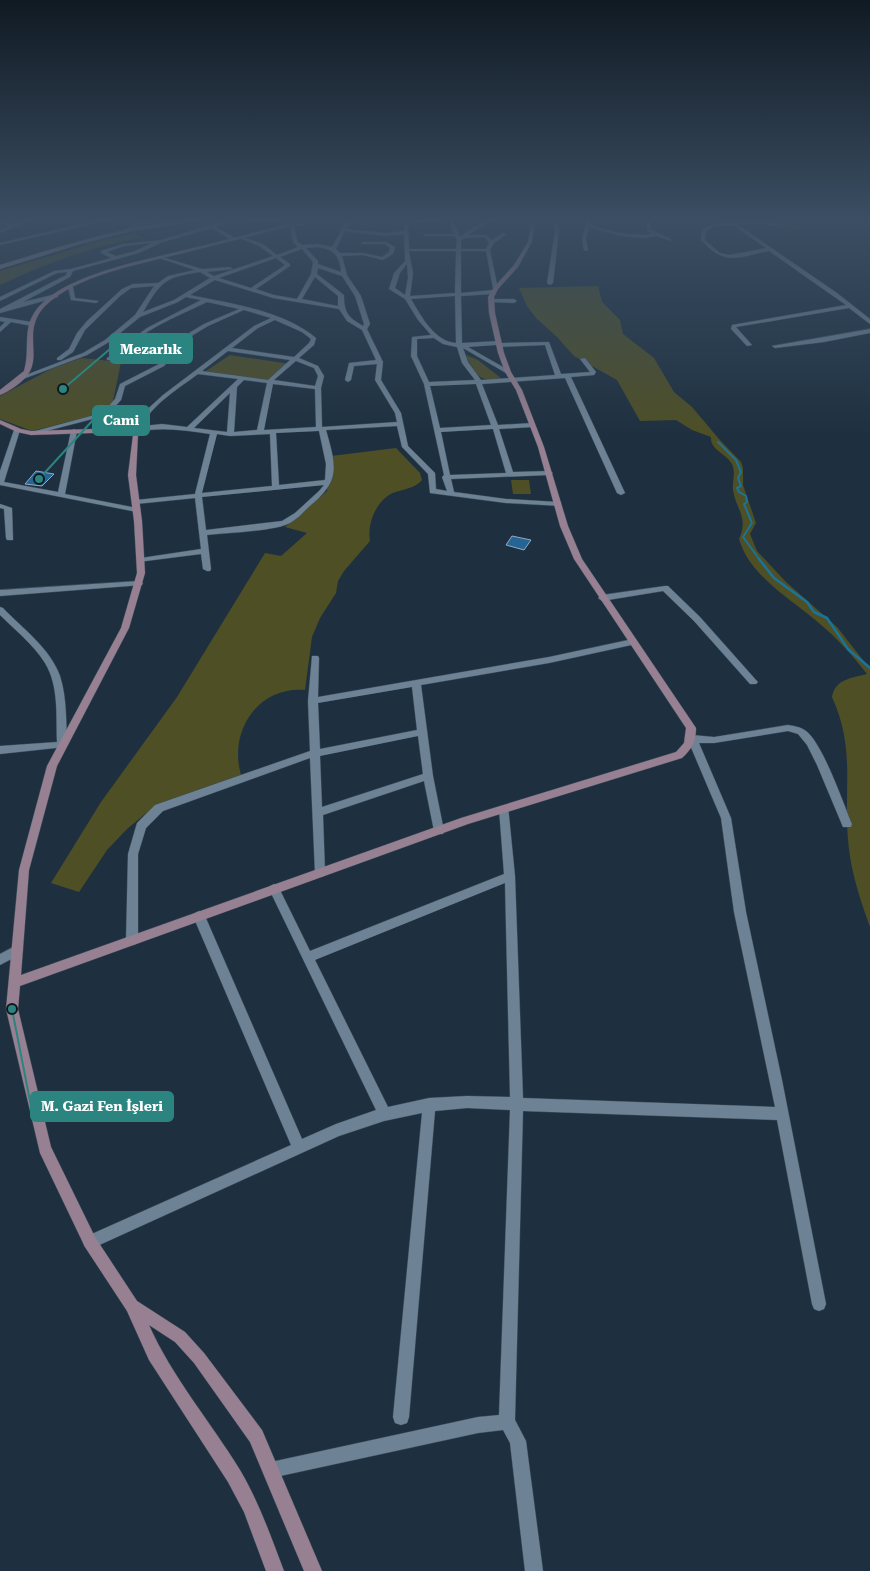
<svg xmlns="http://www.w3.org/2000/svg" width="870" height="1571" font-family="'Roboto Serif',serif">
<rect width="100%" height="100%" fill="#1e303f"/>
<path fill="#4e4f25" d="M732,218H791L804,226L795,229Z
M135,233L141,238C93,246 44,264 0,285V271L103,240Z
M598,286L602,302L620,320L623,334L654,358L674,392L692,407L719,439L741,462L743,468V485L756,523L750,534L757,551L786,582L837,627L870,669V927C861,902 852,875 849,849C842,793 857,752 832,697C835,679 852,678 867,674C853,656 838,639 820,624C792,599 750,577 739,539C749,517 736,510 733,490C732,481 736,473 732,464C726,453 710,450 711,437L692,430L676,420L640,421L617,380L574,356L557,337L536,318L527,306L519,288Z
M230,355L290,364L269,381L208,374L206,371Z
M466,355L478,360L502,379C475,381 479,376 465,356Z
M81,358L121,362L113,401L100,414L32,431L0,419V396L51,369Z
M396,448L420,473L422,480C414,490 399,489 389,495C375,504 367,525 370,541L344,571L338,581L336,593L320,618L312,637L305,690C256,686 227,734 242,778L150,810L127,829L107,850L79,892L51,883L101,802L177,697L265,553L281,556L307,533L285,527L327,491L331,456Z
M511,480H529L531,494H513Z"/>
<g fill="none" stroke-linecap="round" stroke-linejoin="round">
<path stroke="#19749c" stroke-width="2" d="M718,442L736,460L741,472L738,478L741,486L737,488L739,492L746,496L747,502L744,504L752,523L743,537L760,560"/>
<path stroke="#19749c" stroke-width="2.5" d="M759,559L774,578L807,602L814,612L827,618L848,649L870,668"/>
</g>
<path fill="#256596" stroke="#95aabe" d="M36,471L54,474L42,486L25,484Z
M512,536L531,540L524,550L506,545Z"/>
<g fill="none" stroke-linecap="round" stroke-linejoin="round">
<defs>
<path id="street" d="M30,218H37L0,233V230L10,226L0,223V221L15,224Z
M108,218H118L0,245V243Z
M155,218H163L136,227L126,233L122,232L132,225Z
M234,218L239,219L216,227L235,238V240H231L212,228L163,242L139,253L73,271L70,277L23,302L56,294L58,295V297L0,313V309L66,275L67,272L57,273L0,301V297L54,271L71,269L111,258L101,253V251L123,244L161,240ZM152,243L135,251L116,256L107,252L124,246Z
M350,218H355L346,229L385,233L404,231V222L406,221L445,219L443,221L408,223L409,249H456L457,240L455,236H425L423,235L425,234H454L448,218H452L460,237C472,227 486,218 502,218L484,225L468,235H486L492,240L503,233L507,234L494,243L490,250L498,289L493,288L486,251H461V293L493,290L496,292L493,294L461,296L462,343L499,341L502,343L549,342L561,374L590,372L580,359L585,358L596,372L594,375L571,377L625,493L621,495L617,493L565,378L482,384L498,425L532,423L535,425L532,427L499,429L513,472L549,471L553,473L549,475L451,479L454,492L506,499L558,502H561V506L506,503L430,493L428,474L402,447L397,426L326,430C336,466 341,480 311,505C304,511 299,518 290,523C276,531 226,533 207,535L211,569L210,571H207L203,569L201,554L138,562V558H141L201,549L195,498L136,504L132,502L136,500L195,494L210,434C183,430 160,426 132,433L129,431L136,428L138,420L104,416L31,435L28,433L102,413L115,399L120,384L161,363L127,351L111,360H107V358L124,348L128,342L147,328L201,300L186,297L178,302L140,317L109,342L87,355L23,379L18,378L83,353L105,340L135,315L154,286L131,288L120,296L85,330L73,352L61,360H57V358L69,349L77,333L87,321L122,289L133,284L158,283L168,276L195,270L159,258V256L202,269L230,267L233,269L207,272L214,276L273,256L259,246L240,238V236L263,244L277,255L298,247L293,242L290,225L292,224L294,225L297,241L302,245L318,244L332,247L345,223ZM345,231L385,236L404,234L405,261L394,273L389,289L405,299L418,320L431,335L412,337L411,356L424,384L444,475L442,477L447,491L436,489L435,473L408,446L401,413L381,380L383,362L367,329L370,324L361,296L347,275L342,256L363,255L383,260L393,254L395,247L386,242H363L361,244H385L390,248L389,252L382,257L363,253H340L336,249ZM485,237L489,242L486,249H461V241L464,238ZM318,247C334,249 340,257 341,272L318,264V261L306,248ZM302,249L313,262L311,274L297,299L274,295L256,289L290,266V264L280,257ZM409,251H456L455,293L410,296L413,273ZM276,258L285,265L251,288L219,278ZM407,264L408,278L405,295L395,288L400,273ZM318,268L342,276L355,296L364,324L363,326C348,317 344,313 344,295L317,274ZM200,272L210,278L174,300L143,312C161,282 164,277 200,272ZM315,277L338,296V306L302,299ZM215,280L273,298L339,309L347,321L362,330L376,360L349,363L345,380L348,382L351,380L354,366L377,364L375,380L395,413L397,422L322,427L321,388L324,376L318,366L299,358L314,345L316,338C282,310 232,304 190,295ZM455,296L456,343C435,342 421,316 411,299ZM207,302L239,309L204,324L189,333L164,360L129,348C141,330 187,312 207,302ZM244,310L271,318L254,326L163,395L140,416L109,413L121,400L125,386L164,366L193,335L208,326ZM275,320L302,332L311,339L309,343L294,357L232,348L258,328ZM434,338L443,344L457,347L462,363L475,380L429,382L417,356V339ZM496,345L499,347L545,345L555,375L481,380L468,362L463,348L506,373H510V371L468,347ZM228,351L290,360L268,380L202,371ZM296,361L314,368L318,376L315,386L274,380ZM198,374L238,379L187,427L162,424L143,426C148,407 182,386 198,374ZM244,380L267,383L257,430L234,432L237,387ZM273,384L315,389L316,427L264,430ZM476,384L491,425L440,428L430,386ZM230,393L227,432L194,428ZM493,429L506,473L450,475L441,432ZM319,431L326,464L325,480L279,485L276,433ZM217,434L230,436L270,434L272,486L202,493ZM324,485L319,491L295,513L282,521L206,530L202,497Z
M552,218H556L559,231L553,283L550,285L547,283L555,231Z
M646,218H650L651,230L671,239V241L657,236L641,238L621,236L589,227L586,239L588,250L586,251L584,250L582,239L587,219L591,220L590,224C609,233 632,236 652,234L647,231Z
M750,220L781,224L779,226L753,223L738,225L837,293L870,319V324L849,308L736,327L752,345L747,346L731,329L732,325L846,305L769,251C737,257 726,267 701,240L702,229L714,224ZM733,225L766,248L729,255L720,253L705,240L706,231L715,226Z
M68,286L73,287L75,298L99,301L96,303L71,300Z
M491,299H514L517,301L514,303L489,302V300Z
M0,317L32,322L35,324L32,326L11,322L0,332V327L5,322L0,321Z
M870,329V333L824,342L775,348L772,346Z
M17,428L20,430L4,482L58,492L71,431L74,429L77,431L65,494L137,508L141,510L137,512L0,485V471L14,430Z
M0,504L12,508L13,540H7L6,538L4,509L0,508Z
M139,581L143,583L142,585L0,596V590Z
M665,586H668L700,617L756,680L758,682L756,684H750L694,621L663,591L602,601L598,598L602,595Z
M0,607L3,608C23,629 50,648 60,676C67,698 66,722 67,745L65,747L0,754V746L57,742C56,716 59,686 45,663C33,644 15,630 0,615Z
M633,639L636,640L637,642L636,644L549,663L421,685L433,776L444,831L443,834H435L434,831L424,781L323,815L325,873L324,876L320,877L316,876L315,873L310,758L163,811L146,828L138,854V940L136,944L132,945L128,944L126,940L128,854L137,823L155,805L310,751L308,701L312,656H318L319,658L318,697L549,657ZM412,687L417,730L320,749L318,703ZM418,736L423,774L322,807L320,756Z
M788,725C794,726 801,727 806,731C823,744 843,803 852,824L851,827H843L817,765L807,745L798,734L788,731L714,743H699L731,818L746,912L782,1080L826,1304L824,1309L819,1311L814,1309L812,1304L777,1120L523,1111L515,1420L526,1441L543,1571H525L510,1443L503,1430L478,1433L271,1478L265,1476L263,1470L265,1464L271,1462L478,1417L499,1415L510,1110L467,1108L435,1111L409,1417L407,1423L401,1425L395,1423L393,1417L422,1113L384,1121L339,1136L95,1247L90,1249L85,1247L83,1242L85,1237L291,1145L193,916L195,913L199,911L203,913L205,916L302,1139L336,1124L376,1110L269,889L270,886L274,884L278,886L310,951L504,874L499,809L500,806H508L515,876L523,1098L775,1107L734,912L721,818L687,738L692,735L714,737ZM505,883L510,1097L467,1096L429,1098L388,1107L315,960Z
M17,945L21,946L23,950L21,954L0,965V954Z"/>
<path id="secondary" d="M196,218H216L132,231L81,244L0,269V265C64,245 129,225 196,218Z
M217,218H249L290,222L288,223Z
M316,218H325L296,226L294,225Z
M532,218H536L532,242L518,267L498,289L494,297L495,313L504,353L511,372L522,390L544,447L568,526L582,559L696,728C696,741 692,749 682,758L468,824L20,986L18,1009L51,1147L95,1237L137,1301L185,1332L204,1353L262,1430L322,1571H304L250,1442L194,1363L175,1342L149,1325C172,1377 210,1421 240,1470C259,1502 271,1537 284,1571H266L244,1512L228,1482L149,1360L127,1311L85,1247L40,1153L6,1009L19,870L47,766L121,628L137,573L134,521L128,475L133,435L130,433L124,432L31,435L17,432L0,424V420L21,429L31,431L124,428L134,430L138,434L136,475L142,521L145,573L129,628L57,766L29,870L21,975L461,818L676,752L684,743L686,728L574,559L560,526L538,447L516,390L505,372L498,353L489,313L488,297L494,287L514,265L528,242Z
M289,224L291,226C254,235 216,245 179,254C137,265 77,275 45,306C23,329 40,352 30,371C25,381 10,391 0,395V390L24,371C30,352 23,332 33,315C56,275 147,260 189,249C222,241 256,232 289,224Z"/>
</defs>
<use href="#street" stroke="#3d4d5a" stroke-width="1"/>
<use href="#secondary" stroke="#3d4d5a" stroke-width="1"/>
<use href="#street" fill="#6d8295" fill-rule="evenodd"/>
<use href="#secondary" fill="#978092" fill-rule="evenodd"/>
</g>
<linearGradient id="sky" x2="0" y2="1"><stop stop-color="#101a23"/><stop offset="0.5" stop-color="#3b4e63"/><stop offset="1" stop-color="#3b4e63" stop-opacity="0"/></linearGradient>
<rect width="870" height="438" fill="url(#sky)"/>
<path fill="none" stroke="#2b847f" stroke-width="2" d="M63 389L110 349M39 479L93 420M12 1009L31 1106"/>
<g fill="#2b847f" stroke="#0f171e" stroke-width="2">
<circle cx="63" cy="389" r="5"/>
<circle cx="39" cy="479" r="5"/>
<circle cx="12" cy="1009" r="5"/>
</g>
<g fill="#2b847f" stroke="#2b847f" stroke-width="2">
<rect x="110" y="334" width="82" height="29" rx="5"/>
<rect x="93" y="406" width="56" height="29" rx="5"/>
<rect x="31" y="1092" width="142" height="29" rx="5"/>
</g>
<g font-size="14" text-anchor="middle" font-weight="bold" fill="#fff">
<text x="151" y="354">Mezarlık</text>
<text x="121" y="425">Cami</text>
<text x="102" y="1111">M. Gazi Fen İşleri</text>
</g>
</svg>
